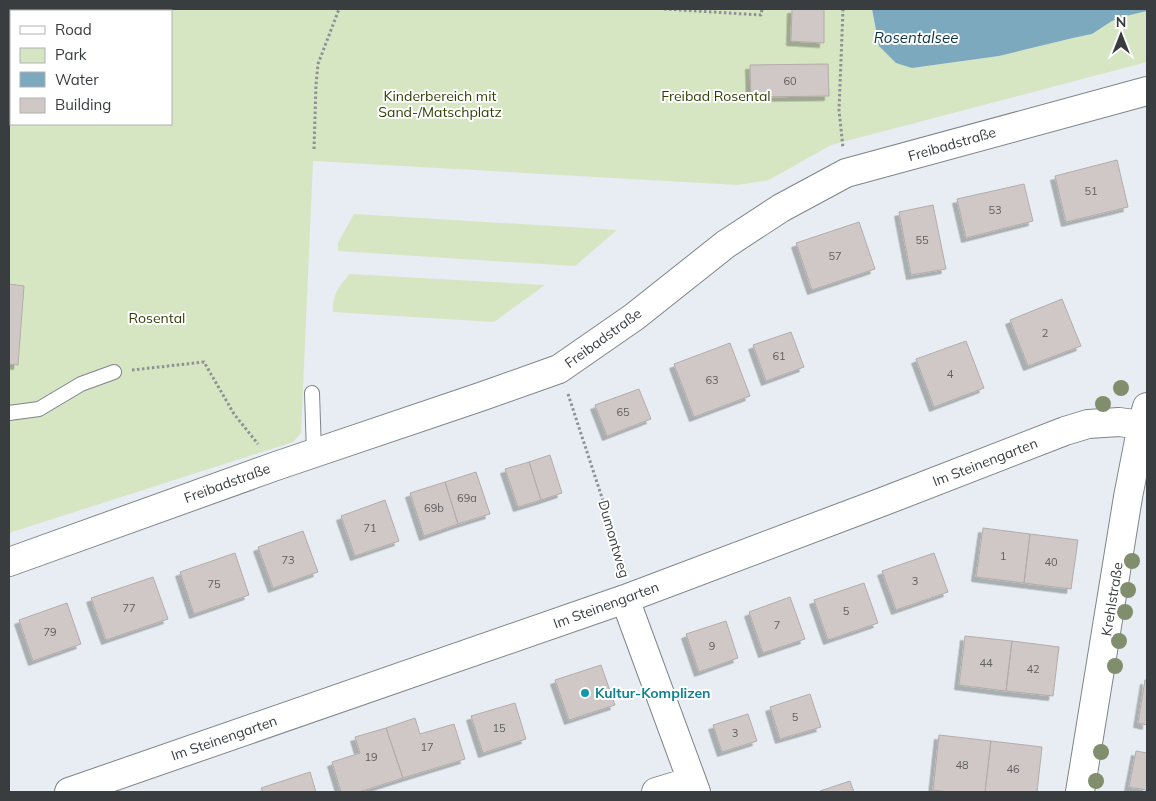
<svg xmlns="http://www.w3.org/2000/svg" width="1156" height="801" font-family="Mulish,sans-serif">
<defs>
<filter id="shadow"><feDropShadow dx="-4.5" dy="4.5" stdDeviation="0" flood-color="#0004"/></filter>
</defs>
<rect width="100%" height="100%" fill="#e7edf2"/>
<path fill="#d6e5c2" fill-rule="evenodd" d="M9,9H872L879,46L912,68L999,56L1073,38L1092,34L1112,21L1130,15L1147,11V62L831,145L769,180L738,185L313,161L301,433L293,442L9,533ZM11,11H171V124H11Z
M354,214L617,230L575,266L338,251V243Z
M350,274L545,285L494,322L333,312C333,294 338,287 350,274Z"/>
<path fill="#7da9bf" d="M872,9H1147V11L1130,15L1112,21L1092,34L1073,38L999,56L912,68L896,63L879,46Z"/>
<path fill="#d0c8c6" stroke="#b4acaa" filter="url(#shadow)" d="M792,9H824V43L791,41Z
M828,64L829,96L751,97L750,65Z
M1117,160L1128,207L1066,222L1055,176Z
M1024,184L1033,221L966,238L957,199Z
M933,205L946,269L911,275L899,212Z
M859,222L875,269L812,290L796,243Z
M9,284L24,286L18,365L9,364Z
M1062,299L1081,346L1028,366L1010,320Z
M791,332L804,367L766,381L753,345Z
M966,341L984,388L934,407L916,359Z
M730,343L750,396L694,417L674,364Z
M639,389L651,419L607,436L595,405Z
M550,455L562,493L541,500L529,462Z
M529,462L541,500L518,507L505,469Z
M476,472L490,514L458,524L445,482Z
M445,482L458,524L424,536L410,493Z
M385,500L399,541L355,556L341,516Z
M983,528L1030,534L1024,583L976,577Z
M303,531L318,572L273,588L258,547Z
M1030,534L1078,540L1071,589L1024,583Z
M235,553L249,595L194,614L180,572Z
M934,553L948,592L896,610L882,571Z
M153,577L168,619L106,640L91,598Z
M864,583L878,623L828,640L814,600Z
M790,597L805,639L763,653L749,612Z
M67,603L81,644L33,661L19,620Z
M726,621L738,658L699,672L686,634Z
M965,636L1012,641L1006,691L959,685Z
M1012,641L1059,647L1053,696L1006,691Z
M601,665L615,705L569,720L555,680Z
M1145,680H1147V725L1138,723Z
M810,694L821,727L780,739L770,707Z
M515,703L526,739L483,753L471,716Z
M748,714L757,741L722,752L713,725Z
M415,718L420,734L454,724L465,759L403,778L386,728Z
M386,728L403,778L359,792H341L332,762L360,753L355,737Z
M939,735L991,741L985,792H950L933,790Z
M991,741L1042,747L1037,792H985Z
M1136,751L1147,753V790L1129,787Z
M310,772L316,792H263L261,788Z
M850,781L854,792H817Z"/>
<g fill="none" stroke-linecap="round" stroke-linejoin="round">
<defs>
<path id="service" d="M312,393L314,452
M9,413L39,409L81,384L114,372"/>
<path id="minor" d="M9,562L276,466L480,397L559,369L634,317L726,244L781,208L846,173L1147,91
M625,599L696,792
M69,792L625,599L882,502L1065,431L1088,424L1119,422L1142,425
M656,792L692,781
M1080,792L1128,497L1142,425L1147,407"/>
</defs>
<use href="#service" stroke="#7f8489" stroke-width="16"/>
<use href="#minor" stroke="#7f8489" stroke-width="30"/>
<path stroke="#8e9295" stroke-width="3" stroke-dasharray="2.5 2.5" stroke-linecap="butt" d="M664,9L761,15L762,9
M843,9L839,110L843,148
M314,149L316,85L318,64L339,9
M132,370L204,362L234,414L258,444
M568,394L626,571"/>
<use href="#service" stroke="#fff" stroke-width="14"/>
<use href="#minor" stroke="#fff" stroke-width="28"/>
</g>
<g fill="#818e6d">
<circle cx="1121" cy="388" r="8"/>
<circle cx="1103" cy="404" r="8"/>
<circle cx="1132" cy="561" r="8"/>
<circle cx="1128" cy="590" r="8"/>
<circle cx="1125" cy="612" r="8"/>
<circle cx="1119" cy="641" r="8"/>
<circle cx="1115" cy="666" r="8"/>
<circle cx="1101" cy="752" r="8"/>
<circle cx="1096" cy="781" r="8"/>
</g>
<circle fill="#0f9aa8" stroke="#fff" stroke-width="2" cx="585" cy="693" r="5"/>
<g text-anchor="middle" stroke-width="4" stroke-linejoin="round" paint-order="stroke">
<g font-size="11" fill="#606061">
<text x="790" y="85">60</text>
<text x="1091" y="195">51</text>
<text x="995" y="214">53</text>
<text x="922" y="244">55</text>
<text x="835" y="260">57</text>
<text x="1045" y="337">2</text>
<text x="779" y="360">61</text>
<text x="950" y="378">4</text>
<text x="712" y="384">63</text>
<text x="623" y="416">65</text>
<text x="467" y="502">69a</text>
<text x="434" y="512">69b</text>
<text x="370" y="532">71</text>
<text x="1003" y="560">1</text>
<text x="288" y="564">73</text>
<text x="1051" y="566">40</text>
<text x="915" y="585">3</text>
<text x="214" y="588">75</text>
<text x="129" y="612">77</text>
<text x="846" y="615">5</text>
<text x="777" y="629">7</text>
<text x="50" y="636">79</text>
<text x="712" y="650">9</text>
<text x="986" y="667">44</text>
<text x="1033" y="673">42</text>
<text x="795" y="721">5</text>
<text x="499" y="732">15</text>
<text x="735" y="737">3</text>
<text x="427" y="751">17</text>
<text x="371" y="761">19</text>
<text x="962" y="769">48</text>
<text x="1013" y="773">46</text>
</g>
<g font-size="14" fill="#2e4000" stroke="#fff">
<text x="440" y="101">Kinderbereich mit<tspan x="440" dy="16">Sand-/Matschplatz</tspan></text>
<text x="716" y="101">Freibad Rosental</text>
<text x="157" y="323">Rosental</text>
</g>
<g font-size="14" fill="#3a3d3f" stroke="#fff">
<text transform="translate(952 144) rotate(-16)" y="5">Freibadstraße</text>
<text transform="translate(603 338) rotate(-36)" y="5">Freibadstraße</text>
<text transform="translate(985 462) rotate(-21)" y="5">Im Steinengarten</text>
<text transform="translate(227 483) rotate(-20)" y="5">Freibadstraße</text>
<text transform="translate(614 539) rotate(74)" y="5">Dumontweg</text>
<text transform="translate(1112 599) rotate(-81)" y="5">Krehlstraße</text>
<text transform="translate(606 605) rotate(-20)" y="5">Im Steinengarten</text>
<text transform="translate(224 738) rotate(-19)" y="5">Im Steinengarten</text>
</g>
<g font-size="14" font-weight="bold" fill="#0d838f" stroke="#fff" text-anchor="start">
<text x="595" y="698">Kultur-Komplizen</text>
</g>
<g font-size="15" font-style="italic" fill="#0b3344" stroke="#fff">
<text x="916" y="43">Rosentalsee</text>
</g>
</g>
<rect width="1156" height="801" fill="none" stroke="#3a3d3f" stroke-width="20"/>
<rect x="10" y="10" width="162" height="115" fill="#ffffff" stroke="#b0b1b2"/>
<rect x="20" y="26" width="25" height="8" fill="#ffffff" stroke="#b0b1b2"/>
<text x="55" y="35" font-size="15" fill="#3a3d3f">Road</text>
<rect x="20" y="48" width="25" height="15" fill="#d6e5c2" stroke="#b0b1b2"/>
<text x="55" y="60" font-size="15" fill="#3a3d3f">Park</text>
<rect x="20" y="72" width="25" height="15" fill="#7da9bf" stroke="#b0b1b2"/>
<text x="55" y="85" font-size="15" fill="#3a3d3f">Water</text>
<rect x="20" y="98" width="25" height="15" fill="#d0c8c6" stroke="#b0b1b2"/>
<text x="55" y="110" font-size="15" fill="#3a3d3f">Building</text>
<g transform="translate(1121 35)" stroke="#ffffff" stroke-width="4" paint-order="stroke">
<path d="M0-4L9 19L0 12L-9 19Z" fill="#3a3d3f"/>
<text y="-8" font-size="14" font-weight="bold" text-anchor="middle" fill="#3a3d3f">N</text>
</g>
</svg>
